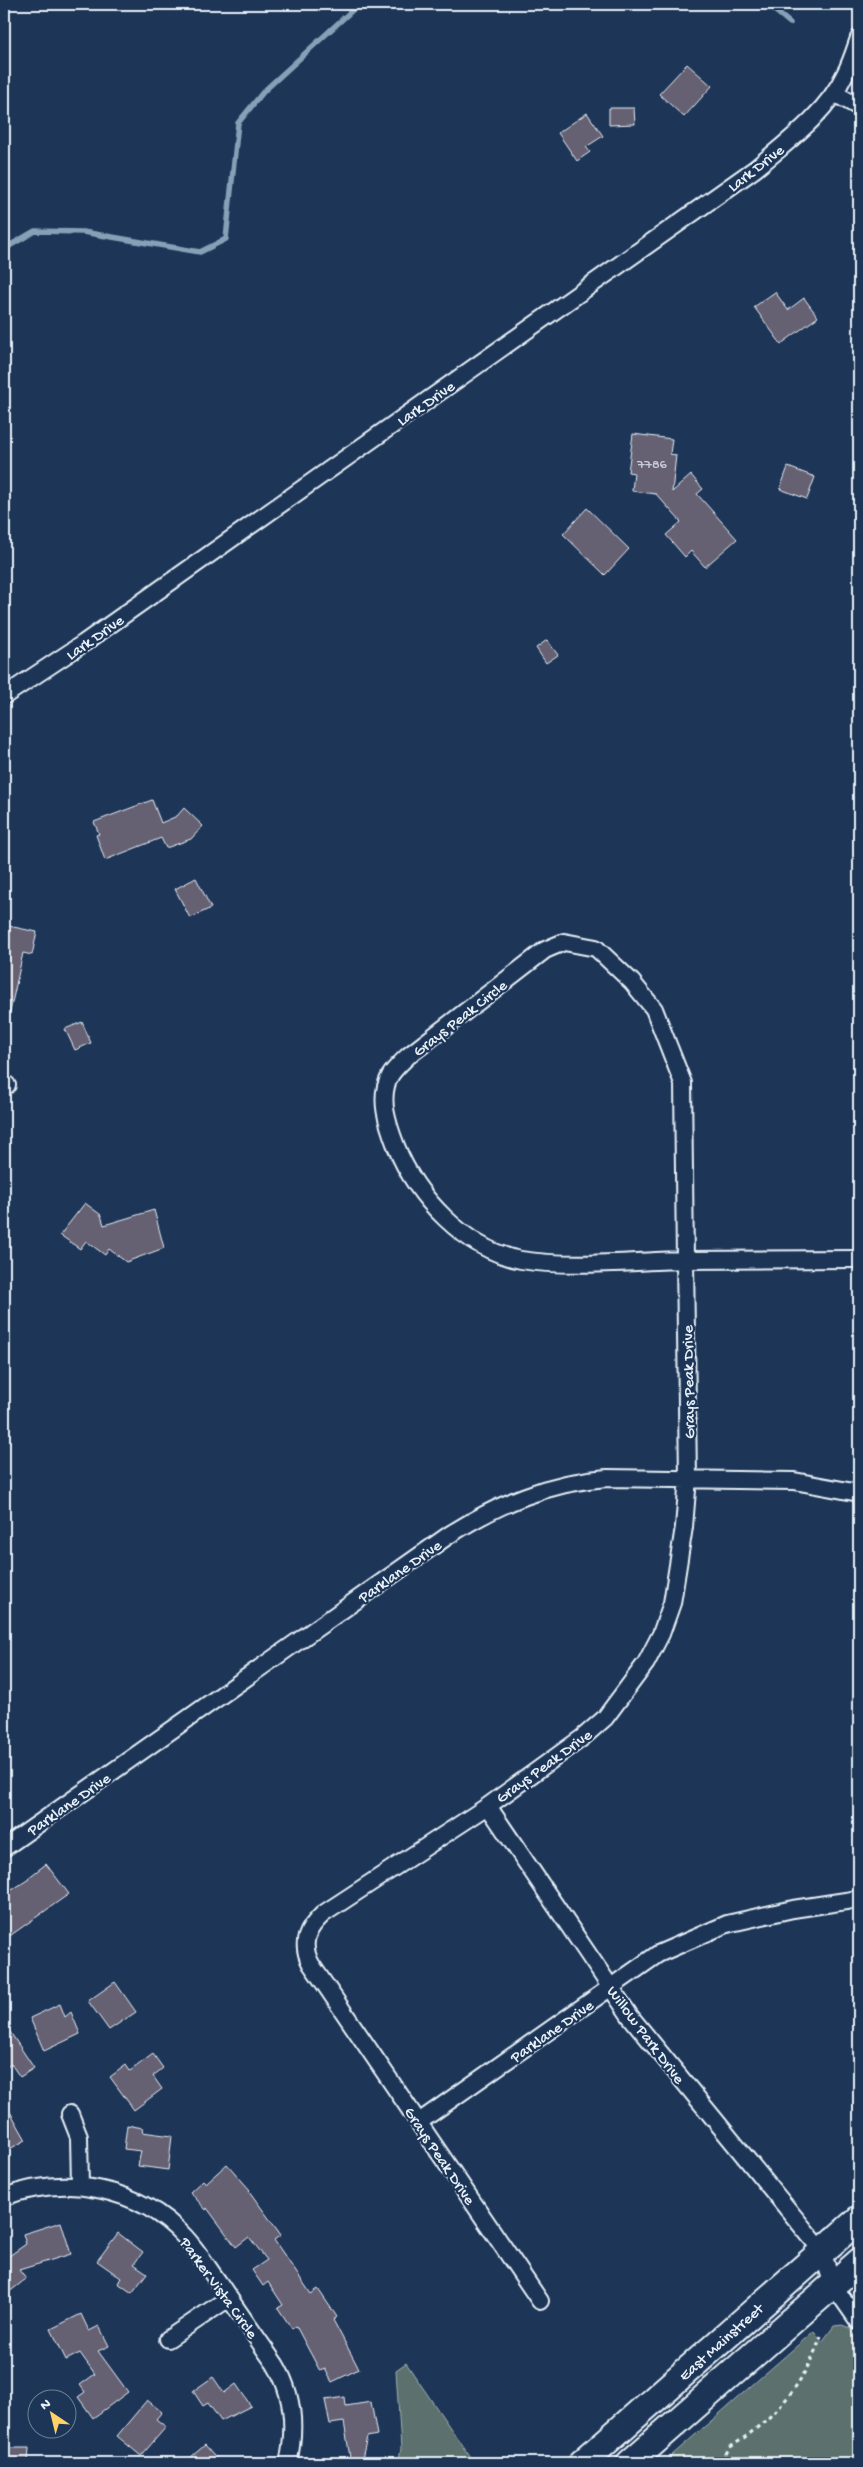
<svg xmlns="http://www.w3.org/2000/svg" width="863" height="2467" font-family="'Gochi Hand',sans-serif">
<rect width="100%" height="100%" fill="#1d3557"/>
<filter id="ink" filterUnits="userSpaceOnUse"><feTurbulence type="fractalNoise" baseFrequency=".02" numOctaves="2"/><feDisplacementMap in="SourceGraphic" scale="10" xChannelSelector="R" yChannelSelector="G"/><feConvolveMatrix kernelMatrix="1 2 1 2 8 2 1 2 1" color-interpolation-filters="sRGB"/></filter>
<g filter="url(#ink)">
<path fill="#5c716d" stroke="#a2b1b2" d="M842,2325L850,2328L859,2341V2463H663L814,2331L822,2342L834,2326Z
M406,2363L474,2463H398L401,2449L396,2370Z"/>
<g fill="none" stroke-linecap="round" stroke-linejoin="round">
<path stroke="#86a1b7" stroke-width="5.5" d="M767,4L790,23
M4,249L35,231L83,232L200,252L226,239L238,123L264,91L359,4"/>
</g>
<path fill="#666173" stroke="#e8f1f8" d="M687,64L712,86L684,117L659,94Z
M609,108H634L635,124L609,125Z
M587,113L603,136L586,147L590,152L577,161L558,133Z
M775,292L788,310L804,298L818,317L781,344L754,307Z
M633,434L672,439L670,454L676,455L672,492L691,475L703,489L697,494L737,539L705,567L691,551L685,557L666,535L681,522L656,494L632,491L634,473L628,472Z
M788,467L815,477L807,499L780,489Z
M587,508L629,549L605,575L563,534Z
M547,640L558,655L546,663L536,648Z
M152,800L161,823L177,816L184,808L203,826L191,839L166,848L161,838L105,860L96,835L99,834L94,822Z
M196,878L211,908L190,918L175,889Z
M4,925L37,932L32,955L23,953L10,1012L4,1011Z
M82,1022L91,1043L75,1050L65,1029Z
M85,1203L101,1215L104,1225L154,1210L164,1248L126,1262L109,1249L105,1255L86,1241L80,1249L60,1235Z
M46,1864L69,1894L4,1940V1895L29,1879L28,1878Z
M115,1982L136,2012L109,2030L88,2001Z
M60,2004L65,2017L71,2012L80,2034L44,2051L30,2018Z
M4,2023L34,2068L20,2077L11,2064L4,2069Z
M153,2054L163,2068L153,2076L162,2089L134,2110L110,2077L126,2065L130,2071Z
M4,2101L26,2140L4,2152Z
M127,2125L143,2128L142,2132L172,2136L168,2170L138,2166L141,2151L124,2149Z
M227,2164L250,2190L249,2191L281,2235L274,2240L311,2294L318,2289L337,2317L333,2320L359,2369L332,2382L325,2369L320,2371L296,2326L292,2329L278,2308L283,2305L268,2282L263,2286L252,2270L267,2260L249,2237L236,2247L207,2208L206,2210L190,2192L203,2180L206,2183Z
M61,2222L71,2254L19,2270L26,2279L4,2296V2249L9,2256L26,2244L23,2234Z
M118,2233L143,2252L134,2264L147,2273L132,2293L118,2283L121,2278L97,2261Z
M81,2314L89,2331L99,2326L109,2346L98,2351L128,2392L93,2418L78,2397L85,2392L80,2385L95,2374L80,2353L66,2360L51,2329Z
M213,2377L224,2393L236,2384L251,2406L221,2421L208,2403L203,2406L193,2391Z
M345,2397L346,2406L371,2402L377,2435L367,2437L361,2463H351L344,2422L330,2424L325,2400Z
M147,2400L162,2412L156,2419L166,2427L141,2456L117,2436Z
M205,2445L221,2463H184Z
M4,2448H29L28,2463H4Z"/>
<g fill="none" stroke-linecap="round" stroke-linejoin="round">
<defs>
<path id="street" d="M834,93L859,107
M4,696L84,643L755,169C787,142 827,113 845,74C851,63 855,50 859,38
M564,942L596,948L632,982L654,1009L683,1083L685,1260C635,1261 570,1268 521,1260C466,1250 416,1197 396,1146C388,1125 378,1098 390,1076C394,1069 402,1062 408,1056L545,950Z
M4,1083L7,1085
M488,1806L630,2016L822,2251L833,2285L859,2322
M4,1848L449,1535C498,1504 549,1482 607,1478L794,1481L859,1493
M70,2114L79,2137L80,2185
M419,2122L658,1954L727,1924L793,1909L859,1899
M4,2197C66,2174 139,2187 185,2237C198,2251 208,2268 219,2283C237,2310 256,2337 275,2364C294,2395 296,2428 288,2463
M540,2301L311,1964C300,1943 307,1929 323,1914L488,1806L582,1738L605,1718L646,1663L661,1634L672,1603L684,1527L688,1478L685,1260L859,1259
M168,2339L229,2298"/>
<path id="primary" d="M582,2463L859,2219
M630,2463L859,2262"/>
</defs>
<use href="#street" stroke="#e8f1f8" stroke-width="20"/>
<use href="#primary" stroke="#e8f1f8" stroke-width="30"/>
<path stroke="#e8f1f8" stroke-width="3" stroke-dasharray="4 4" stroke-linecap="butt" d="M727,2462L726,2454L729,2448C775,2418 802,2388 821,2336
M725,2463L749,2458L774,2463"/>
<use href="#street" stroke="#1d3557" stroke-width="16"/>
<use href="#primary" stroke="#1d3557" stroke-width="26"/>
</g>
</g>
<g text-anchor="middle" stroke-width="4.5" stroke-linejoin="round" paint-order="stroke">
<g font-size="14" fill="#c8cdd7">
<text x="652" y="468">7786</text>
</g>
<g font-size="16" fill="#e8f1f8" stroke="#1d3557">
<text transform="translate(755 167) rotate(-38)" y="6">Lark Drive</text>
<text transform="translate(425 402) rotate(-35)" y="6">Lark Drive</text>
<text transform="translate(94 636) rotate(-35)" y="6">Lark Drive</text>
<text transform="translate(459 1017) rotate(-38)" y="6">Grays Peak Circle</text>
<text transform="translate(687 1382) rotate(-91)" y="6">Grays Peak Drive</text>
<text transform="translate(399 1570) rotate(-35)" y="6">Parklane Drive</text>
<text transform="translate(543 1765) rotate(-36)" y="6">Grays Peak Drive</text>
<text transform="translate(68 1803) rotate(-35)" y="6">Parklane Drive</text>
<text transform="translate(551 2030) rotate(-35)" y="6">Parklane Drive</text>
<text transform="translate(647 2034) rotate(53)" y="6">Willow Park Drive</text>
<text transform="translate(441 2155) rotate(56)" y="6">Grays Peak Drive</text>
<text transform="translate(220 2287) rotate(54)" y="6">Parker Vista Circle</text>
<text transform="translate(720 2341) rotate(-42)" y="6">East Mainstreet</text>
</g>
</g>
<rect width="863" height="2467" fill="none" stroke="#1d3557" stroke-width="20"/>
<rect x="10" y="10" width="843" height="2447" fill="none" stroke="#e8f1f8" stroke-width="2" filter="url(#ink)"/>
<g transform="translate(52 2414) rotate(325)"><circle r="24" fill="#1d3557" stroke="#6e8097"/>
<path d="M0-4L9 19L0 12L-9 19Z" fill="#ffd166"/>
<text y="-8" font-size="14" font-weight="bold" text-anchor="middle" fill="#e8f1f8">N</text>
</g>
</svg>
